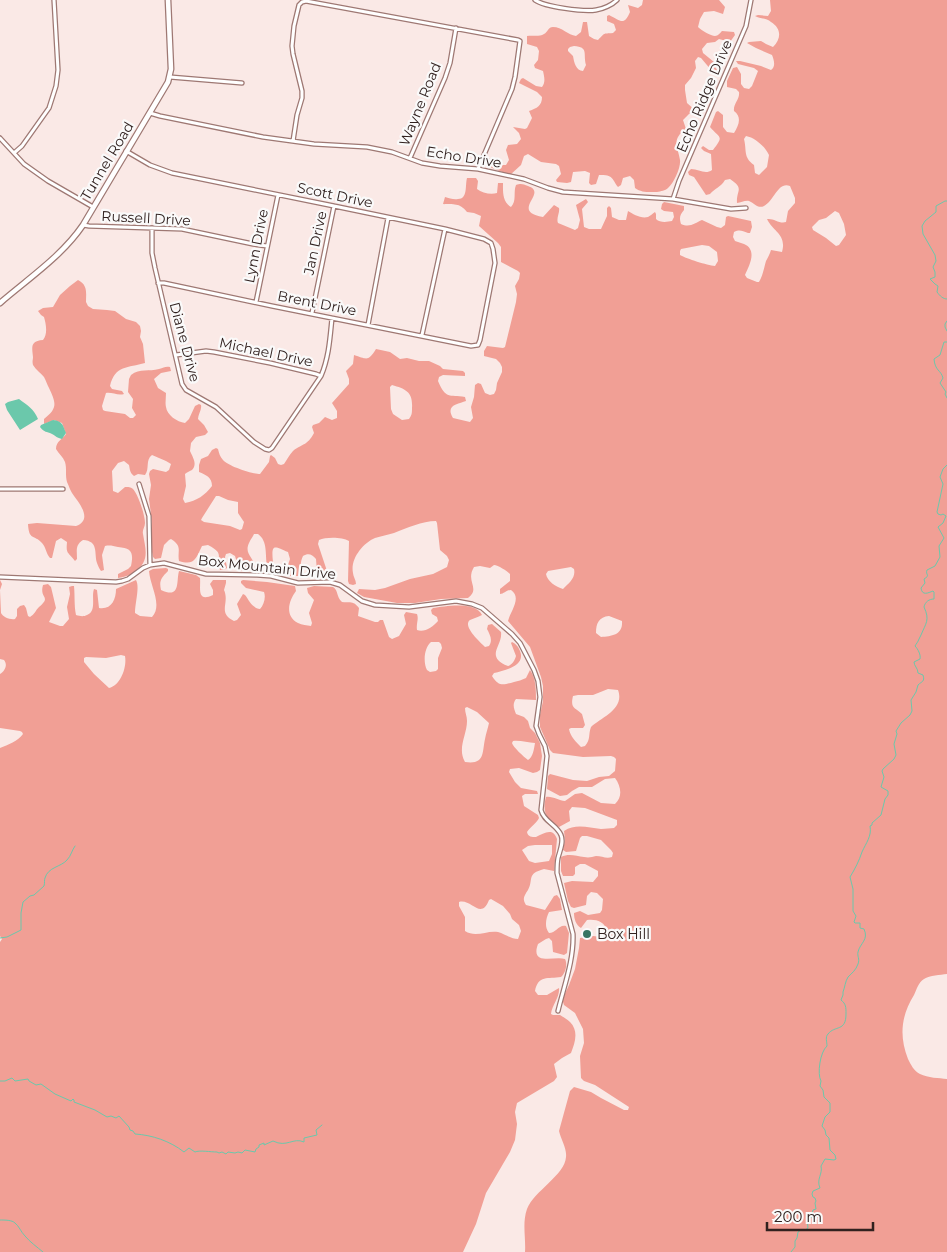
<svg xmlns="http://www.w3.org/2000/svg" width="947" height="1252" font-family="Montserrat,sans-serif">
<rect width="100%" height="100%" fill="#fae9e6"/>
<path fill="#f19f95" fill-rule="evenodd" d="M643,0H719L725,7L723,14L714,11L704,12L700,19L698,27C701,30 711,36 715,36C718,36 720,33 722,31L734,32L735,35L730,42L719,39L715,42L707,43L702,49L703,53L714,62L715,67L717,70L716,72H714L712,71L701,58L698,57L695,61L696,68L691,78L685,85V90L687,103L696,111L689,114L683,120L686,129C684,131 680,133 678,137C674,144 679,152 680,160C681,167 674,183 668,188C665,191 661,191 657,192C649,192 642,193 635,188L634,180L630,176L623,178L621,185L618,187C611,178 614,175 599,175L596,184L591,185L589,183L590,173L585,171L573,172L571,182L567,183L557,182L556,180L561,174L559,166L556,164L541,162L528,154L524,156L521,165L510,175L487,166L486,161L489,158L502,165H506L509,160L506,150L508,145L517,144L521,139L519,133L513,127L525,129L527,128L532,118L529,111C537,108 542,106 542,97L537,92L519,83L521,79L523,78L536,86L542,87C546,82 544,76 543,71L535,68L534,65L538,60L539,51L537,47L527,44V36C533,35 539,37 544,34C548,32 548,27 553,27C562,27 568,35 576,36L581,32L583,22H587L589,36L594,39L598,40C606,32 602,34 613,33L616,30L614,24L607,21V16L609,15C621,21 624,26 630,12L628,5L638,8L642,5ZM574,46C589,47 583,54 586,65L583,71C576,71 574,62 573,56L568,51V49L570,47Z
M770,0H947V974C940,975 930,975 924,979C918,983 917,989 914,995C901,1016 899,1036 908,1059C911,1065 914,1071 920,1074C928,1078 939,1078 947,1079V1252H525C526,1238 522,1223 527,1209C534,1191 565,1175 566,1157C567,1148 561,1140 559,1131L570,1091L574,1087L591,1092L601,1098L624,1110H628L629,1107L595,1085L584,1081L581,1078L580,1056L584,1043L583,1029L575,1013L564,1005L563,1002V998L569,985L575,969L579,948L580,938L593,936L601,937C613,925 598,918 587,920L581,928C576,925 574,919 574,913L580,911L588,915L600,913L602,910L603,899L597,893L591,892L587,896L586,905L574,908L571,907L568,901L564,883L572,881L593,882L598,876V871L585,864H580L575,867V874L573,876H563L561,871V857C569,853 576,856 584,857C589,858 592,857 596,856C602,856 606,859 612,857L613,853L611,850L601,840L587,836H582L580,838L576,851L566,852L563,850L565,840L564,831C576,823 589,828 601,829C606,829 610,828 614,828L617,825V820L585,808L572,807L569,811L570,821L559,827C546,821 542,811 546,797C553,796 559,801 565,801L575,794L582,793L601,803L615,804C623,797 621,786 615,778L605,779L592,787H579L572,791L567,795L560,796L547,789L548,776L550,774L573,780L587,781L599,777L609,776L615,771L616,759L614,757L611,756L583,757L553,753L550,750L540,727V715L543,701V686L541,677L530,647L508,621C511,610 522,598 511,590C506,590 504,594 500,594V589L510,581V574C507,571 498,565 494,565L490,568L480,566L474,567C465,582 481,588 468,598L441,599L415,603H397L364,597L357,593L359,589L375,590L385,588L410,579L433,574L447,567L449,560L447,556L440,550L437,523L436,521C422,521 407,528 394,533C388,535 381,536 375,538C363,543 350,559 353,573C353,576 356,580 356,584L353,585L349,584L348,581L349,541C342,537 326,537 319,540L318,544L329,577L322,578L318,576L317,572L316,559C312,554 308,553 303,556C300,563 300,566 304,572L303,576H290L278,573L277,571L278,569L288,565L290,559L288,552C274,546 271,543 273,562L271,565L267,566C265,555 268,541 258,534H254L253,536C241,554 252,553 256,569L254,570C237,572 240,572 235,556L230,553L226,554L225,557L227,568L224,570H220C216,555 225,554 208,545L202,546C196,559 194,566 179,561C177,550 183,547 171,539L169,540L164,545L161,558L155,559L153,557L152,552V522L149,499L151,485L149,474L150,471L153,469L166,472L169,470L171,464L166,461L152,455C145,460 150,469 145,475L138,474L134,476C130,473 130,470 129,465L124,461L118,463L112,471L113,491L118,493L125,487C129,487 130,487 133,489C138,494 145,515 145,523C145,527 142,530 143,534C146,551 150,562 133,573C128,576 124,577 118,578V574L128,569L131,566C134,552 131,548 118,547C113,546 110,545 105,546L102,555L104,570L101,571C99,568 98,566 97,563C94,553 99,541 83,540C75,545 77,551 77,559L75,561C67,551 66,554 67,542L61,538L56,541L52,558H50C46,554 46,547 42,543C34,534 29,541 28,524L37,523L76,526C94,519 78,502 72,493C70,490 69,486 67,482C65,475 67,469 65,462C63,457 59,454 56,449C56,441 63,439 66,434L62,423L54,420L44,424V419C58,408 56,403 49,388C47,384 46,381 44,377C41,373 36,370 33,365C32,361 33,360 33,357C32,347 30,341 43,340C48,334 46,324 44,317L41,315L38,311L43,308L53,307L60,295L70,286L78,280C88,285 86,293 86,302L88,306L93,309L107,310L115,311L126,319L136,322L140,326L141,331L140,337L143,344L145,363C128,368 115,365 110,386L112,389L122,391L124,394C118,396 112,392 106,393L102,406L103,410L105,411L125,414L130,418H133L136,415L132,408L133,399L128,392L129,379L131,375C140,368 149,372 159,369C164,368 165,366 170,367L171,371L161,373L154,379L158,388L166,393C166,398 165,403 166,407C167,415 177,422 185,423L189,419L195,406L199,404L201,405C202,410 198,414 198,419L204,425L208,432L205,435L196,437L191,443L190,451C192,456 198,464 192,470C190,471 187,472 185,474L186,486L183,499L185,503C197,501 205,495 212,486C212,477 206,475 199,472V465L201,459L208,456L212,450L216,448L218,449C219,453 220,457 223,460C228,466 252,474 260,474L269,462L270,456L271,455L275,458L278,464L281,465L284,464C287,460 289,455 293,451C303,443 307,446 314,433L312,427L313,425L319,423L325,417L332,420L337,418V411L332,403L349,384V379L346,371L353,364L354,355C367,359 368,362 376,349L390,352L400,359L407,358L419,361H429L440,366L443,369L463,371L465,373V376L443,375L439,377L438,381C446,400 449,394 465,397L466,401C458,404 445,405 453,418L470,422L473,418L471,407L474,397L475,385L478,383L481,384L485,393L490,395L494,394L496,390L497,383L502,372V367L500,363L496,359L484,356V351L487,346L503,348L505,347L516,302L517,294L515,286L519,279L520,273L518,271L501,262V247L498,243L479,226L481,216L474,213L467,212C459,202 454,205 443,204L445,197C449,198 454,200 458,199C468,199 465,185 467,178H476L478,181L477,189C482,193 491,195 497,193L498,183H503C503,191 502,202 511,207C517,201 513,192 516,185C521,183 523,184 528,186C549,193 509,211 543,217L554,205L559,208C560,213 556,218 558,223L575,230L578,228L580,220L576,205L586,199L588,202L582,209L584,227L589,229H601L607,216V208L609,206L611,208L612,217L619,220H626L628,211C633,214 641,219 648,217C650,216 652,214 655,212L656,214V219C660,223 667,222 672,221L674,217L673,212L664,211L661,209L662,204L664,202L684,206V210C680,215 679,217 681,224C690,228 695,223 702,220L717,227L721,228L725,225L726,217L728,216L751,221L752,227L750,233H748C742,231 740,229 734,232L733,237L735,241C738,242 741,243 744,244C758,250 749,266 745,275L747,278L757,282H759C763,275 764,268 766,261C768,257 770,254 771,250L782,252C787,234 773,232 767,219C774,218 779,224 786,222L788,211L795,203V198L790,186C778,181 774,201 764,206C758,209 754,203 749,201C745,200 741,203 737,203C736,190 745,189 730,179L725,180C720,188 715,188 710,194L706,195L694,177L689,175L688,172L691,169C699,169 705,175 712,170L711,154L704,151L701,148L703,146L709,150H713C725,135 719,138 710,127L716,112L718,111L723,115V127L727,132L734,133C739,125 742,117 734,111C733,104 740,99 739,92L736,89L727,87V81L733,68L737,67L741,74V84L744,88L749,89L752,86L758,71L754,68L738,64L736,61H740L761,66L771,70C776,67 774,60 772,55L756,48L747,43L749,42L761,41L766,44L773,47C782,38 781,28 771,22C767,18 760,19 755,16L758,15L768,16L771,11ZM746,136C756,138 765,147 769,155L767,167L759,175L755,173L754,165C743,157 747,151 744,139ZM835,211L839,213L844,224L846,235L839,245L836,246L826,238L813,230L812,227L819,220L826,218ZM702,245L709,246L717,252L718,261L715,266C707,265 687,259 680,255V251L681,249ZM392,385C406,389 413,392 412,408C412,413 412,415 409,419L402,420L393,414L391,409L390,387ZM216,496H219L228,500L238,502V513L244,522L242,529L240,530L230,526L204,522L201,520L202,518ZM571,567L574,569C576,578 569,583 563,589C556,587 547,581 546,574L548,571ZM609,616L622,621C623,635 612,636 601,637L596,633C596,623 599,617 609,616ZM608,689L618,690C625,709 602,717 591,727C588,735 591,739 585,746L581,747C576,742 570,736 569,729L571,728H583L585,725L582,714C575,707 570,709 573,696L578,695H593Z
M166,568L168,569V571C161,578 159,581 161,590C181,599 176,582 179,571L196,575L200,578C201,587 196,603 213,595V590L210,584L213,580H226V583L224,590C230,603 217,613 234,621L237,620L241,615L237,604L243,594L245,595C249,600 252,608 260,609C264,605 266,597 264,592L246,588L241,583V581L243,580L267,582L295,586L296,591C289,600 284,616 298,623C302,625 307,625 311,626L312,623L309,613L314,600L308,593L307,588L314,586L333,587C339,591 336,597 342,602C350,603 353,600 359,608L358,616L375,622H378L380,620H383L389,637L392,639L399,636L406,624L404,615L406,612L417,614C419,619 416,624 417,630C424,633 433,627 438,621L437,617L432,614L431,610L433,608C446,606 476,601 482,615C479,617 474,618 470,620C462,626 480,642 485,647L489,646C493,640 490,635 487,629L488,625L492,624L501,632C503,646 484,656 508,666C512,665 515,660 516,656L511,643L512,642C516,644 518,646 520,651C526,666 505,670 494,673L492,676C499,687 503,685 514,682C518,681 522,680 526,678L530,670C536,678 536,690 536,700L516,699C512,704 514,709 516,714L524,717L528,721L530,728L535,733L540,743L542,756L540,770L537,772L533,773L519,768L510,769L509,772L515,782L521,788L537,791L538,794H525L522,796L524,806L538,815L539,818C537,823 530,827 527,832C528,837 532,837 536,837C544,833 553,827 557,839L554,871L544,869C526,874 534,879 528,890C524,896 522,899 526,905L545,910L554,896L557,895L560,899L562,910L549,912C546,918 544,927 549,933C556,933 559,924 566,926L569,933L567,953L564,955L553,952L552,941L549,938L546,939L538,944C530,966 554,956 565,959C568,965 565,974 561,977C548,979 538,975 535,991L538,995H547L559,988C560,997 552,1005 551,1014L553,1015H560C563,1017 567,1019 570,1022C579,1031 575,1043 571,1053L562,1058L554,1064L557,1077L554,1081L517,1103L515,1112L517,1124L515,1140L510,1152L486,1193L476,1224L463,1252H0V942L2,939L0,936V748C8,745 18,741 23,734L22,732L20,731L0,728V674C5,671 8,665 4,660L0,659V580L2,584L0,590L1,613C3,617 10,620 15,619L17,616V609L20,606L24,605L26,608L28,616L30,617C35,614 35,611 39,607C52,596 39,599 43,585L48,584L51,587L56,608L49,622L60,626H63L69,619L67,607L70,594L69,587L72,586H74C75,596 74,605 76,615C80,616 83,617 87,615C97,611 91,597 94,589L97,590L99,608C111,610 116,600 116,589L136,580C140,587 135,603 135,613L140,616L152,617C163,605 150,586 149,571L153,569ZM431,642H439L441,644L442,648L438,658V669L436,671L430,672L427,670C423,662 424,648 431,642ZM121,655L125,656C127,667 121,685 109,688L94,674L84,662V658L86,657L106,658ZM467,707L477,712L489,723C488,728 486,733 485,739C482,753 485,765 465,762C457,748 467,735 467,721C467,716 465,713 465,708ZM513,741C520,740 528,743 535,743C534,749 533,757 528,760C524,757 513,747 512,743ZM535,845H552V854L549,861L535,863L529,861L522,850L528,846ZM491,899L503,906L510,914L512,919L519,925L521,931L518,939C511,939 505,934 498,932C487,930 476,938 465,931V917L459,906V902C471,898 481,921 489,900Z"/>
<path fill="#6bc8ab" d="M19,399C27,405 34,409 38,419L20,430L7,410L5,404L8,402Z
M53,420C63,421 63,426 66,433L62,439C57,438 56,436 52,434C46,431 45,433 40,427L41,425Z"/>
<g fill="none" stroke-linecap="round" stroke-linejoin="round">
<path stroke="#6bc8ab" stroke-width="1" d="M947,201H945L936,206V212L925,221L922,226L923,234L935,255L936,261L933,267L935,272V277L930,279L935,284L938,286L937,292C940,296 943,299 947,299
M947,321L945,324V327L947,331
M947,342H944L940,355L934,359C935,371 941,370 943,378L940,383L946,392L945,394L947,398
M0,938L7,937L21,930V913L23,902L30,896L34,895L44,886C45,883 44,880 45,878C48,867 61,867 67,860C71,856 72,850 75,846
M0,1081H5L12,1078L15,1081L28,1079L29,1081L36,1085L41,1084L55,1094L71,1101L73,1099L74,1100V1102L95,1110L107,1117L111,1116L116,1118L119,1116L129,1127L130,1130L133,1131L135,1134C152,1135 170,1141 184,1152L189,1148L195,1152C199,1150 211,1152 217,1152L219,1153L222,1152L226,1154L228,1152L235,1153L238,1152L242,1153L245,1150L255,1152L256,1149L259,1147V1145L264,1143V1145L273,1141C287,1148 293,1137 304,1142V1138L317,1135L316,1130L322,1125
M0,1220C5,1220 12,1220 15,1223C19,1226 21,1232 25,1236C30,1242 37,1247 43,1252
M791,1252L795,1247V1241L797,1238L798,1232L801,1230H805L808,1228L807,1219L811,1218L813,1210L816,1209L815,1203L816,1201L815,1198L813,1197L812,1194L813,1191L820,1188C816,1179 823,1174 821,1166L825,1159L834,1160L836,1159L835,1155L830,1150L829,1138L826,1135L825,1130L822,1126L825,1117L830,1112V1103L824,1097L823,1090L820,1086L821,1081C817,1074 820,1052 827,1046C827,1042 825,1037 828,1034C835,1025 846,1032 846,1014C846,1007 846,1004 841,1000L843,995V992C845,987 845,982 848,977C852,973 856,970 858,964C860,959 857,956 858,952C860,943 869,940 864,929L860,928V923H855L854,922L856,916L853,911V889L850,877C855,869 859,861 862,852C866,843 872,836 870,826L872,825V823L881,815L885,799L888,795V791L881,787L884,777L882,771L883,769L894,759L896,755L894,744L897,734L896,731L901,723L910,715L912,711L911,700L916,692L918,685C922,681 925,682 923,675L918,673C918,668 914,666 914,662L920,659C921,655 918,649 915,646C916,644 918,642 919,639C920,638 920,636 921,635C926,623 930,620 924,607C925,602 929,599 934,599V592L933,591C928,593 922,596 921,588L925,583L924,579C931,575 925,575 927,570L935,566L940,557L939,546L944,538L938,527L943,523L946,516L943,514L941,515L938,514L937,512L943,484L940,477L943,469L947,465"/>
<defs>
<path id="minor" d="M535,0C545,7 584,12 596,10C603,9 612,5 617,0
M170,77L242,83
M150,113L160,116L263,137L314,144L367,147L392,152L422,163L440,166L478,169L524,179L548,188L563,192L673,199L731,209L746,208
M0,138L24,164L48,181L93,207
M293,141L297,115L302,98V91L293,54L292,46L294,26L299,5L302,2L306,1L518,40L520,41L515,77L512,89L478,169
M126,151L150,165L172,173L334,206L445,229L484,239L491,243L493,249L495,263L480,340L478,345L471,346L272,306L164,283H158
M14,153L22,146L49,108L56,86L58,70L54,0
M410,158L445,78L450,63L456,28
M673,199L679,181L746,26L751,0
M83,225L89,226L182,229L253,244L267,246
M152,228V253L155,268L182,384L186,390L216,407L254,442L265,449L269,450L272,448L321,376C329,357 330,338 332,318
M256,302L278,195
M312,313L334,206
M368,325L388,218
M422,335L445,229
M176,355L206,351L214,352L270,363L316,374L321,376
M139,484L149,516L150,565
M0,489H63
M0,577L116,582L122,581L128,579L143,568L150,565L164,563L206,574L257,575L271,576L298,583L330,582L340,585L362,601L375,605L409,607L456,601L472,604L482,608L512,634L520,643L534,670L538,681L540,697L536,726L539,734L545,746L547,756L541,810C544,822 556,824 561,835C564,842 560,850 558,858C557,863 557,868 557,873L573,934C574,960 564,986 558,1011"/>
<path id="secondary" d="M0,303C29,278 62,256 83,225L168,82L171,69L168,0"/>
</defs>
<use href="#minor" stroke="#9e7873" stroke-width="5.5"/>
<use href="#secondary" stroke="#9e7873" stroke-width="7"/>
<use href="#minor" stroke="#fff" stroke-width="3"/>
<use href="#secondary" stroke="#fff" stroke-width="4.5"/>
</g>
<circle fill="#377562" stroke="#fafafa" stroke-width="2" cx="587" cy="934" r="5"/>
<g text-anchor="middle" stroke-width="4.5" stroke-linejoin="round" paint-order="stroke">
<g font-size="14" fill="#31211f" stroke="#fafafa">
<text transform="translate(704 96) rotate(-67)" y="5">Echo Ridge Drive</text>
<text transform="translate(420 104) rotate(-68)" y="5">Wayne Road</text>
<text transform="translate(464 157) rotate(9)" y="5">Echo Drive</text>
<text transform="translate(107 161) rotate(-59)" y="5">Tunnel Road</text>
<text transform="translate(335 195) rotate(12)" y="5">Scott Drive</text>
<text transform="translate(146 218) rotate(3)" y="5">Russell Drive</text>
<text transform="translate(315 243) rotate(-78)" y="5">Jan Drive</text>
<text transform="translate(256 246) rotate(-79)" y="5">Lynn Drive</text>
<text transform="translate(317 303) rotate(11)" y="5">Brent Drive</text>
<text transform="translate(185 342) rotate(75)" y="5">Diane Drive</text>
<text transform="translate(266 352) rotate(12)" y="5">Michael Drive</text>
<text transform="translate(267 567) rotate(6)" y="5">Box Mountain Drive</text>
</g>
<g font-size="14" fill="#31211f" stroke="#fafafa" text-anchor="start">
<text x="597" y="939">Box Hill</text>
</g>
</g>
<path d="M767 1222v8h106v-8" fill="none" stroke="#31211f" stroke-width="2.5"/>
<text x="774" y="1222" font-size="15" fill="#31211f" stroke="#fafafa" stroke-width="4" paint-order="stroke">200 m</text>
</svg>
